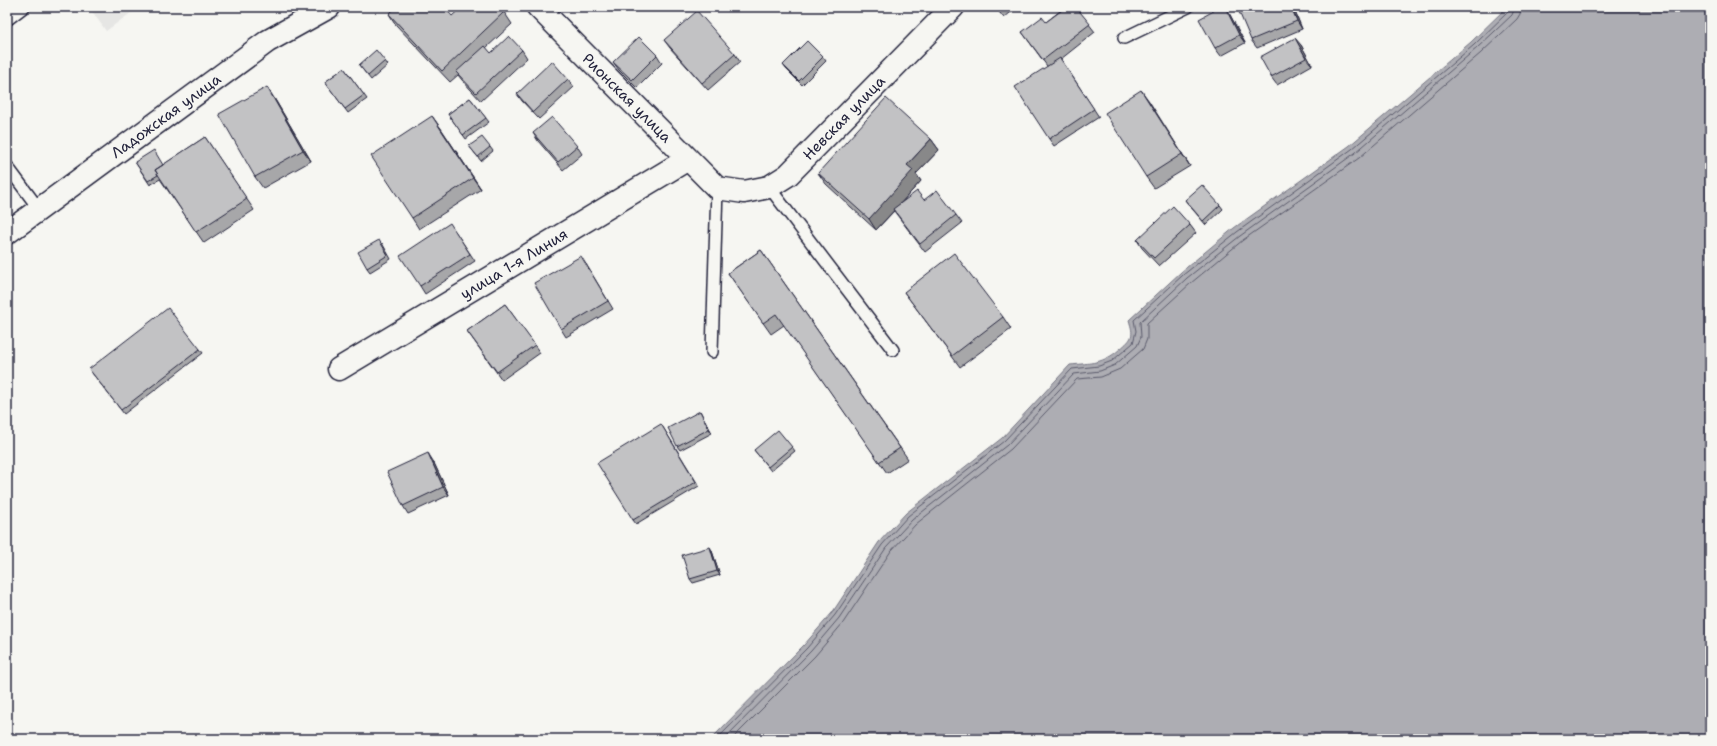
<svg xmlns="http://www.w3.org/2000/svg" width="1717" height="746" font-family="'Shantell Sans',sans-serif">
<rect width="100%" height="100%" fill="#f6f6f2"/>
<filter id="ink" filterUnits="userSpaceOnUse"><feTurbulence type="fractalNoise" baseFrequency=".025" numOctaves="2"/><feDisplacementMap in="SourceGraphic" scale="8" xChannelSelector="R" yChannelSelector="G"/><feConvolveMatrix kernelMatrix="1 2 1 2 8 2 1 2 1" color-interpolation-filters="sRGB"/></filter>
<g filter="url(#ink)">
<path fill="#e6e6e4" d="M89,7H139L106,31Z"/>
<path fill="#adadb3" stroke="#757583" d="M1507,7H1710V739H711L804,645L832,613L879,542L906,513L1002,438L1070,365C1091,363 1103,364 1120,349C1133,338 1134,336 1129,320L1181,272L1234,228L1349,146L1471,42Z"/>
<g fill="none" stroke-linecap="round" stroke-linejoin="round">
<path stroke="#5a5a6b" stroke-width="1" d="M717,739L807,648L835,615L882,545L908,516L1004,441L1072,369L1099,366L1112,361L1133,343L1136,331L1134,320L1183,275L1237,232L1352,149L1474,45L1509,11L1510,7
M724,739L811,651L839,618L886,548L912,520L1007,445L1074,374L1100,371L1115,365L1137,346L1141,337L1140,322L1187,278L1240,236L1355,153L1477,48L1512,15L1515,7
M732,739L815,656L843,623L891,551L916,524L1011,449L1077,379L1101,377L1120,369L1143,349L1147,339V323L1191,283L1243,240L1359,158L1481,53L1517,19L1520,14L1521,7"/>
<defs>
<path id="lane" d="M7,20L24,7
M1124,38L1188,7
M7,166L39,209
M769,187L893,350
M712,352L717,188"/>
<path id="street" d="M538,7L717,188L744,192L769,187L788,175L953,7
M7,233L268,41L329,7
M339,369L688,159"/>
</defs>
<use href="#lane" stroke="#22223b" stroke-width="14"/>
<use href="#street" stroke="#22223b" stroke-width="25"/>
<use href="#lane" stroke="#f6f6f2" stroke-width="11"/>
<use href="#street" stroke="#f6f6f2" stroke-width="22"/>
</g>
<path fill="#a7a7a9" stroke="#22223b" d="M995,7H1017L1004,18Z
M1065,7H1082L1078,10L1095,32L1061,59L1099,117L1054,146L1049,139L1047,66L1022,32L1046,22Z
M1225,7L1229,13L1245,43L1221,56L1215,48Z
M1293,7L1302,29L1257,48L1251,40Z
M504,12L512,24L486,48L491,53L522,50L527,58L481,101L462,80L458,75L450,82L396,25L389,14L452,16Z
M664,40L735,54L740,62L708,90L670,48Z
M1301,45L1312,65L1277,85L1271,77Z
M657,55L662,63L637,88L619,70L613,62Z
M823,57L826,61L802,85L786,69L783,65Z
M385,61L388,65L371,80L359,65Z
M344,68L367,99L348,113L325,82Z
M568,79L574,87L539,119L522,101L517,94Z
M1141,90L1190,166L1154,188L1146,177Z
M274,98L311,161L263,188L255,177Z
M470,98L489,122L466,139L448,114Z
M440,127L481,189L419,229L412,218Z
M533,133L577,146L582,154L563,170L538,141Z
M205,137L254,210L204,243L160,179L150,185L135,162L163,165Z
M931,139L939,150L916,174L921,181L901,203L924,200L956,215L962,223L925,252L894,211L876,230L826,184L818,173Z
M469,146L490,147L493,151L481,161Z
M1185,200L1220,205L1223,209L1206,225L1188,204Z
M1190,225L1196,233L1159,266L1142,248L1137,240Z
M455,231L475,261L425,294L420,286Z
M382,243L391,259L370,272L367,268Z
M761,250L908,459L887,473L784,325L771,334L728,273Z
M586,264L613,309L566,337L561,329Z
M904,292L1003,317L1011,329L960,367Z
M505,304L540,353L502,380L467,331Z
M200,349L203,353L124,414L92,373Z
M702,415L712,433L680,450L677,446Z
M661,424L699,486L636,524L633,520Z
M792,447L795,451L771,471L754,450Z
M433,461L449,495L408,514L403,506Z
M710,547L712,551L720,575L693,583L690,579Z"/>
<path fill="#888889" stroke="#22223b" d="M1225,7L1229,13L1245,43L1239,35Z
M1291,7H1293L1302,29L1297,21Z
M1295,38L1301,45L1312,65L1306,58Z
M267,87L274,98L311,161L303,150Z
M1141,90L1149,101L1190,166L1182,154Z
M432,116L440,127L481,189L473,178Z
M931,139L939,150L916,174L921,181L876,230L869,219L907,165Z
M700,411L702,415L712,433L709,429Z
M428,453L433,461L449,495L443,487Z
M710,547L712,551L720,575L717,571Z"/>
<path fill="#c2c2c4" stroke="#22223b" d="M396,7H444L452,16L462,7H499L504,12L442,71L389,14Z
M996,7H1002L999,10Z
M1066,7H1076L1090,24L1043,60L1022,32L1042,17L1046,22Z
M1221,7H1225L1239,35L1215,48L1199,19Z
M1237,7H1291L1297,21L1251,40Z
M697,11L735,54L702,83L664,40Z
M509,36L522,50L476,93L456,72L485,46L491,53Z
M639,37L657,55L632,80L613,62Z
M1295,38L1306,58L1271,77L1260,57Z
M807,41L823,57L799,81L783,65Z
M376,50L385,61L368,76L359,65Z
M1060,58L1094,109L1049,139L1015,87Z
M552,61L568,79L533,112L517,94Z
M344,68L364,95L345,109L325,82Z
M267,87L303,150L255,177L219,114Z
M1141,90L1182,154L1146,177L1105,113Z
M470,98L486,118L463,135L448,114Z
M886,98L931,139L907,165L913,170L869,219L818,173Z
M432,116L473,178L412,218L371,156Z
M552,117L577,146L558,162L533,133Z
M205,137L247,199L196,232L155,170Z
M482,137L490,147L478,157L469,146Z
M154,150L163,165L155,170L158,175L148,181L135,162Z
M1202,185L1220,205L1203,221L1185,200Z
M937,190L956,215L920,244L893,209L917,191L924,200Z
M1173,206L1190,225L1154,258L1137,240Z
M450,223L470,254L420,286L400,256Z
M379,240L388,255L367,268L358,252Z
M761,250L900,448L879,462L776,314L763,323L728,273Z
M954,253L1003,317L952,356L904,292Z
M581,256L608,301L561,329L534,283Z
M505,304L535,345L497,372L467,331Z
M168,308L200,349L121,410L89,369Z
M700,411L709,429L677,446L668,428Z
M661,424L696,482L633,520L597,463Z
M778,430L792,447L768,467L754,450Z
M428,453L443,487L403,506L387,472Z
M710,547L717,571L690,579L682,555Z"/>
</g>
<g text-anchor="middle" stroke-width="3" stroke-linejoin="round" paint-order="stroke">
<g font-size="15" fill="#22223b" stroke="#f6f6f2">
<text transform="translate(627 98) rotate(45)" y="5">Рионская улица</text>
<text transform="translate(166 116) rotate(-36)" y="5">Ладожская улица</text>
<text transform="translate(844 118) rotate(-46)" y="5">Невская улица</text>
<text transform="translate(514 264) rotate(-31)" y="5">улица 1-я Линия</text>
</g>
</g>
<rect width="1717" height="746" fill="none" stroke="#f6f6f2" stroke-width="24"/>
<rect x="12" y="12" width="1693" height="722" fill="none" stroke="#22223b" stroke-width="1.5" filter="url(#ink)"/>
</svg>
